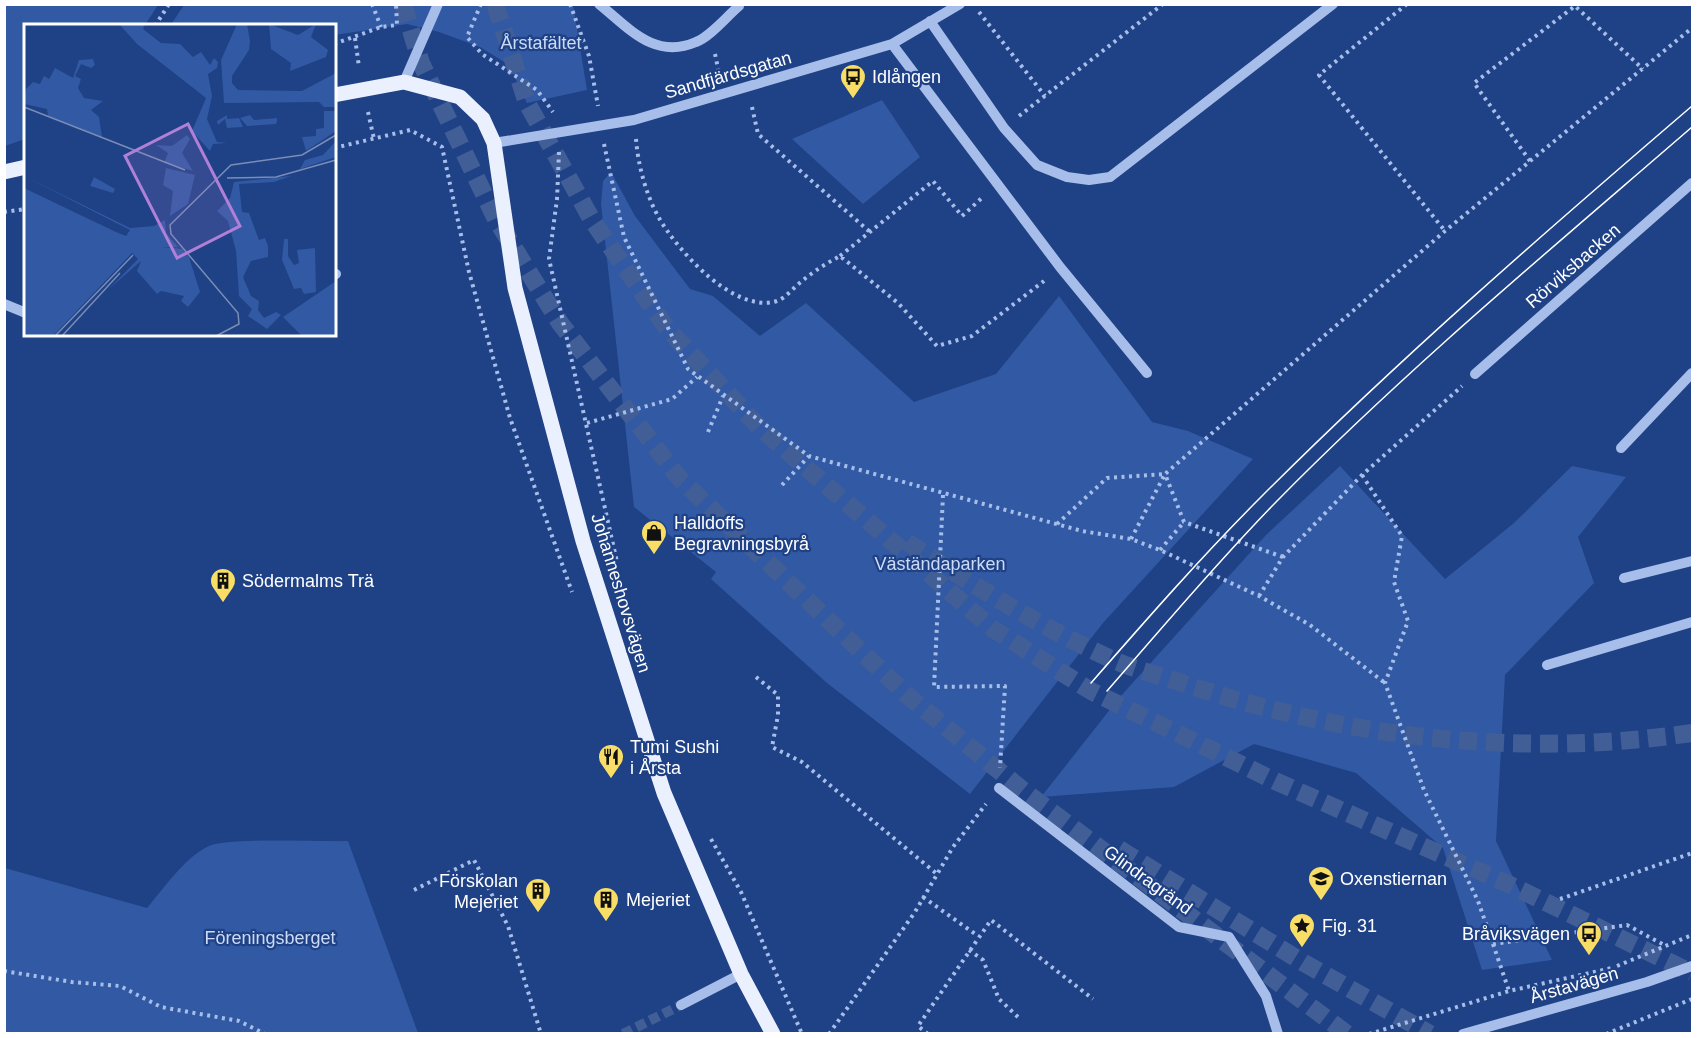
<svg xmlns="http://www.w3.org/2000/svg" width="1697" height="1038" font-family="Arial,sans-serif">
<rect width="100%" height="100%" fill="#1f4185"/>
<path fill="#3259a3" d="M5,4H158V5L145,25L26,26L25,139L5,146Z
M184,5H573L587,90L527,103L509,65L480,47L439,32L407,24L335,35L334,26H170Z
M882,100L920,157L863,204L792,139Z
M611,172L635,216L690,289L713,296L760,336L806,303L914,402L996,374L1059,296L1152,422L1188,431L1253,459L1103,623L970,794L827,683L711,579L716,572L634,507L601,204L603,181Z
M1340,466L1445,579L1514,523L1572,466L1626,477L1578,537L1594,583L1505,675L1496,841L1552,960L1482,970L1443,848L1356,773L1254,744L1174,787L1041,797L1119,698L1266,535Z
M348,841L418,1033H5V868L147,908C164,888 185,857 209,846C229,837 321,842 348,841Z"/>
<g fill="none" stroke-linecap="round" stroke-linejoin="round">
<path stroke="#415e97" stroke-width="10" stroke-dasharray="10 5" stroke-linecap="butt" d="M623,1034L681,1005"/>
<path stroke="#415e97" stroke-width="18" stroke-dasharray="18 9" stroke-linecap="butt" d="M403,4L421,63L496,219L560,323L680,479L908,696L1025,792L1347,1034
M495,4L527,103L592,220L666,327L759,427L993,629L1091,691L1275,781L1506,883L1692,973
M907,542C973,585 1039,626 1111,659C1135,670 1163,676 1188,685C1349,738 1524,758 1692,733
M1119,849L1304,963L1430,1034"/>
<path stroke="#a7beea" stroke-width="4" stroke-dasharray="3 4.5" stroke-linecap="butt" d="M372,4L381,27
M481,4L467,37L482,54L537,90L553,112
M570,4L589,56L598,106
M1407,4L1319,75L1445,231
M979,12L1045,96
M155,26L169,4
M355,38L359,67
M334,44L381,27L397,25L396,4
M715,54L719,73
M752,107L758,134L870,232
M368,112L374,139
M1019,116L1163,4
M636,139C638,165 646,195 659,218C678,251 734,314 777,301C786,298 794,287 802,281C814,271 827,263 840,256L898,303L937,346L972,336L1044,281
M604,144L624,237L688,369L809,456L1082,531L1131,539L1160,550L1259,596L1310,625L1385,683
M334,148L410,130L442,147L469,272L510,418L572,592
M559,152L557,199L549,259L617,562
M1530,161L1474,83L1575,6L1643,69
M4,212L26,209
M840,256L933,181L962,216L983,197
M587,423L672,399L697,377
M708,432L723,396
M1362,475L1402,536L1394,582L1408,621L1385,683L1424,790L1478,901L1493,944L1627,925L1666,946
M782,485L809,456
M943,495L934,687L1005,686L1000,768
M1057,524L1107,478L1165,474
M1131,539L1165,474
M1160,550L1184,522
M1283,557L1184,522L1165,474L1445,231L1692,28
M1259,596L1283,557L1362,475L1462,386
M756,677L778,695V715L772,747L802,762L937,874
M711,839L741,892L802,1034
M414,890L474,860L508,926L541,1034
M923,897L978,936
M1560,899L1692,853
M1493,944L1509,991
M969,950L983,960L999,999L1019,1018
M1617,966L1692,935
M4,971L72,982L120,986L161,1007L239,1021L265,1034
M829,1034L915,912L953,847L986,804
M928,1034L918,1026L991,920L1093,999
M1369,1034L1509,991L1612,968
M1606,1034L1692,999"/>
<path stroke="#a7beea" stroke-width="10" d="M599,4C629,28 654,60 696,42C711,36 726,17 739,6
M930,21L1004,128L1037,165L1067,177L1089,180L1110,177L1333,4
M892,44L1060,267L1147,373
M404,82L438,4
M494,143L634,120L892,44L960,4
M334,275L336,274
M4,304L26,313
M1475,374L1692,183
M1621,448L1692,373
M1624,578L1692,561
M1547,665L1692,622
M999,788L1179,927L1229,937L1266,996L1278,1034
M681,1005L741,974
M1463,1034L1647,982L1692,966"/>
<path stroke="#ebf0fe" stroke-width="15" d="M334,95L404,82L460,97L483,119L494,143L515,288L583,541L664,793L741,974L773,1034
M4,172L26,167"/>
<path stroke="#fff" stroke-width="1.5" d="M1091,683C1146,620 1202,556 1262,496C1399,359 1545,232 1692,106
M1107,691C1163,627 1218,561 1277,501C1408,368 1551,249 1692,127"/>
</g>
<defs>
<symbol id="bus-pin" viewBox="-11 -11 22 30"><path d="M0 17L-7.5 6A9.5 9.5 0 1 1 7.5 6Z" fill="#f8de67" stroke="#1f4185"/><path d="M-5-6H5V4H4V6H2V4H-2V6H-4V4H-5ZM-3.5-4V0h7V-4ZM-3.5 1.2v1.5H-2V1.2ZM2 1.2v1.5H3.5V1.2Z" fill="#111"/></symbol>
<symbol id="shop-pin" viewBox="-11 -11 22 30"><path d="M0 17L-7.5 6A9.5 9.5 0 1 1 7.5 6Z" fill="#f8de67" stroke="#1f4185"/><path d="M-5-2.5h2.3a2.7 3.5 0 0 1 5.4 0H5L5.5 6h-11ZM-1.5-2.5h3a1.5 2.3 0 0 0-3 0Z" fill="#111"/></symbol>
<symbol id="building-pin" viewBox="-11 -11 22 30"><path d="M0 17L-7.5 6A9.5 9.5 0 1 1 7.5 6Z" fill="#f8de67" stroke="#1f4185"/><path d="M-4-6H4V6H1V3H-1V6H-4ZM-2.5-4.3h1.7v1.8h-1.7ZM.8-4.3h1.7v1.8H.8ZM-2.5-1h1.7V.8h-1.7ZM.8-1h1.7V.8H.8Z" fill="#111"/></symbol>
<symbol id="restaurant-pin" viewBox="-11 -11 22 30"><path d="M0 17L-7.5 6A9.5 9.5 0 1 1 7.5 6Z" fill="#f8de67" stroke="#1f4185"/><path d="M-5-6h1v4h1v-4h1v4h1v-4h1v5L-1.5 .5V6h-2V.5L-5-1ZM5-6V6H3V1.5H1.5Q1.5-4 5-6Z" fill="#111"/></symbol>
<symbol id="school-pin" viewBox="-11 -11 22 30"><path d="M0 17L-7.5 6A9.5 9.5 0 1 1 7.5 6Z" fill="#f8de67" stroke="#1f4185"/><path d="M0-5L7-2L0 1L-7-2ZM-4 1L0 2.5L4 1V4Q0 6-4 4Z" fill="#111"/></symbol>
<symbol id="sight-pin" viewBox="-11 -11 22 30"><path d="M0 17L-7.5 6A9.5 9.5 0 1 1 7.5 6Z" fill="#f8de67" stroke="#1f4185"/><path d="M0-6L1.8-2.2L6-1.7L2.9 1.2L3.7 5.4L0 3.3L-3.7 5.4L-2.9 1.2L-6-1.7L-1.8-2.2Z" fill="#111"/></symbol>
</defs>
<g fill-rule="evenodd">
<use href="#bus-pin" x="838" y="62" width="30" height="40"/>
<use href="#shop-pin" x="639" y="518" width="30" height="40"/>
<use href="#building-pin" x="208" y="566" width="30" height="40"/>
<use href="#restaurant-pin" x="596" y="742" width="30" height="40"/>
<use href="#school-pin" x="1306" y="864" width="30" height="40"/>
<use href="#building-pin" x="523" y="876" width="30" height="40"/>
<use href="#building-pin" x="591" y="885" width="30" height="40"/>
<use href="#sight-pin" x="1287" y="911" width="30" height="40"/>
<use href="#bus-pin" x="1574" y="919" width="30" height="40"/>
</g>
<g text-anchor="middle" stroke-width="4.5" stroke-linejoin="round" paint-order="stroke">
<g font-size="18" fill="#ccdbf7" stroke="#1f4185">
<text x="541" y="49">Årstafältet</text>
<text x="940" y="570">Väständaparken</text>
<text x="270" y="944">Föreningsberget</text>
</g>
<g font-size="18" fill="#fff" stroke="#1f4185">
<text transform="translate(728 75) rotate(-16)" y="6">Sandfjärdsgatan</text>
<text transform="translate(1573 266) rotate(-41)" y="6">Rörviksbacken</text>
<text transform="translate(621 593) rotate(73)" y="6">Johanneshovsvägen</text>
<text transform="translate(1148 880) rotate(36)" y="6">Glindragränd</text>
<text transform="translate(1574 985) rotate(-16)" y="6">Årstavägen</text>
</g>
<g font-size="18" fill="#fff" stroke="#1f4185" text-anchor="start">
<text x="872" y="83">Idlången</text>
<text x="674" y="529">Halldoffs<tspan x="674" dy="21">Begravningsbyrå</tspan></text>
<text x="242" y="587">Södermalms Trä</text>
<text x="630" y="753">Tumi Sushi<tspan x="630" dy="21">i Årsta</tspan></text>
<text x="1340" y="885">Oxenstiernan</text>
<text x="518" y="887" text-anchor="end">Förskolan<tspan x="518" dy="21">Mejeriet</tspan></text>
<text x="626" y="906">Mejeriet</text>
<text x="1322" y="932">Fig. 31</text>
<text x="1570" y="940" text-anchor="end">Bråviksvägen</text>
</g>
</g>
<g transform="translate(24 24)">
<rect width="312" height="312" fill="#1f4185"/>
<path d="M95,0H121L119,5L137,19L156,20L169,33L177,28L186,41L190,34L194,38L193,44L184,50L188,72L183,95L193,118L203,119L189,120L186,127L175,115L168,107L182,74L113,20ZM213,0H223L226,17L225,26L208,52V59L214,66L278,67L312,49V83H300L295,78L200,79L197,36ZM245,0L274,11L292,0L287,13L304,26L302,33L266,47L267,39L247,25ZM69,35L71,41L67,44L57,40L51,52L57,55L54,64L60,74L79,77L67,86L75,93L78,113L24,92L23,85L0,80L2,65L9,58L16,60L20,52L25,55L31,44L49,54L55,36ZM300,87H312V107L282,127L278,113L292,112V105L300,104ZM203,91V95L215,94L219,103L203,104L201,95L194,101L193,97ZM226,91L230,96L253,94V97L252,100L223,102L216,94ZM163,111L166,115L158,129L169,147L140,139L144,129L132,121L148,122ZM312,117V133L276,145L281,136L299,131ZM142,144L171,151L164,180L146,192L149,167L139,161ZM0,152L106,204L130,202L141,196L142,209L154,223H138L158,225L165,233L176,268L164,283L157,277L160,272L137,267L133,270L113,247L117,237L85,265L114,235L108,229L29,312H0V164L92,208L102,212L106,206ZM267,152L250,158L215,160L218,188L225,189L235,216L241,214L244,222V233L227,237L219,253L227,272L235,277L234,286L240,294L252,288L257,291L243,305L224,292L228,285L215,272L212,227L204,197L193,187L206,174L210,158ZM70,153L91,165L89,169L66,162ZM260,215H264V232L270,241L275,239L273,226L291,224L292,268L280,270L277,264L270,265L258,236ZM312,257V312H278L259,293Z" fill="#3259a3"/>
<path fill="none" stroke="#798db6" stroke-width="1.5" d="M0,83L161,146M203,154L252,153L312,136M31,312L109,231M38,312L96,249M192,312L215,300L214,289L147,210L146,201L207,141L278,131L312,111"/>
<path fill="#b080d9" fill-opacity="0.15" stroke="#b080d9" stroke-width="3" d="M164,100L216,202L153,234L101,132Z"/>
<rect width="312" height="312" fill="none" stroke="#fff" stroke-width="3"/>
</g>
<rect width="1697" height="1038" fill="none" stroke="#ffffff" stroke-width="12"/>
</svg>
